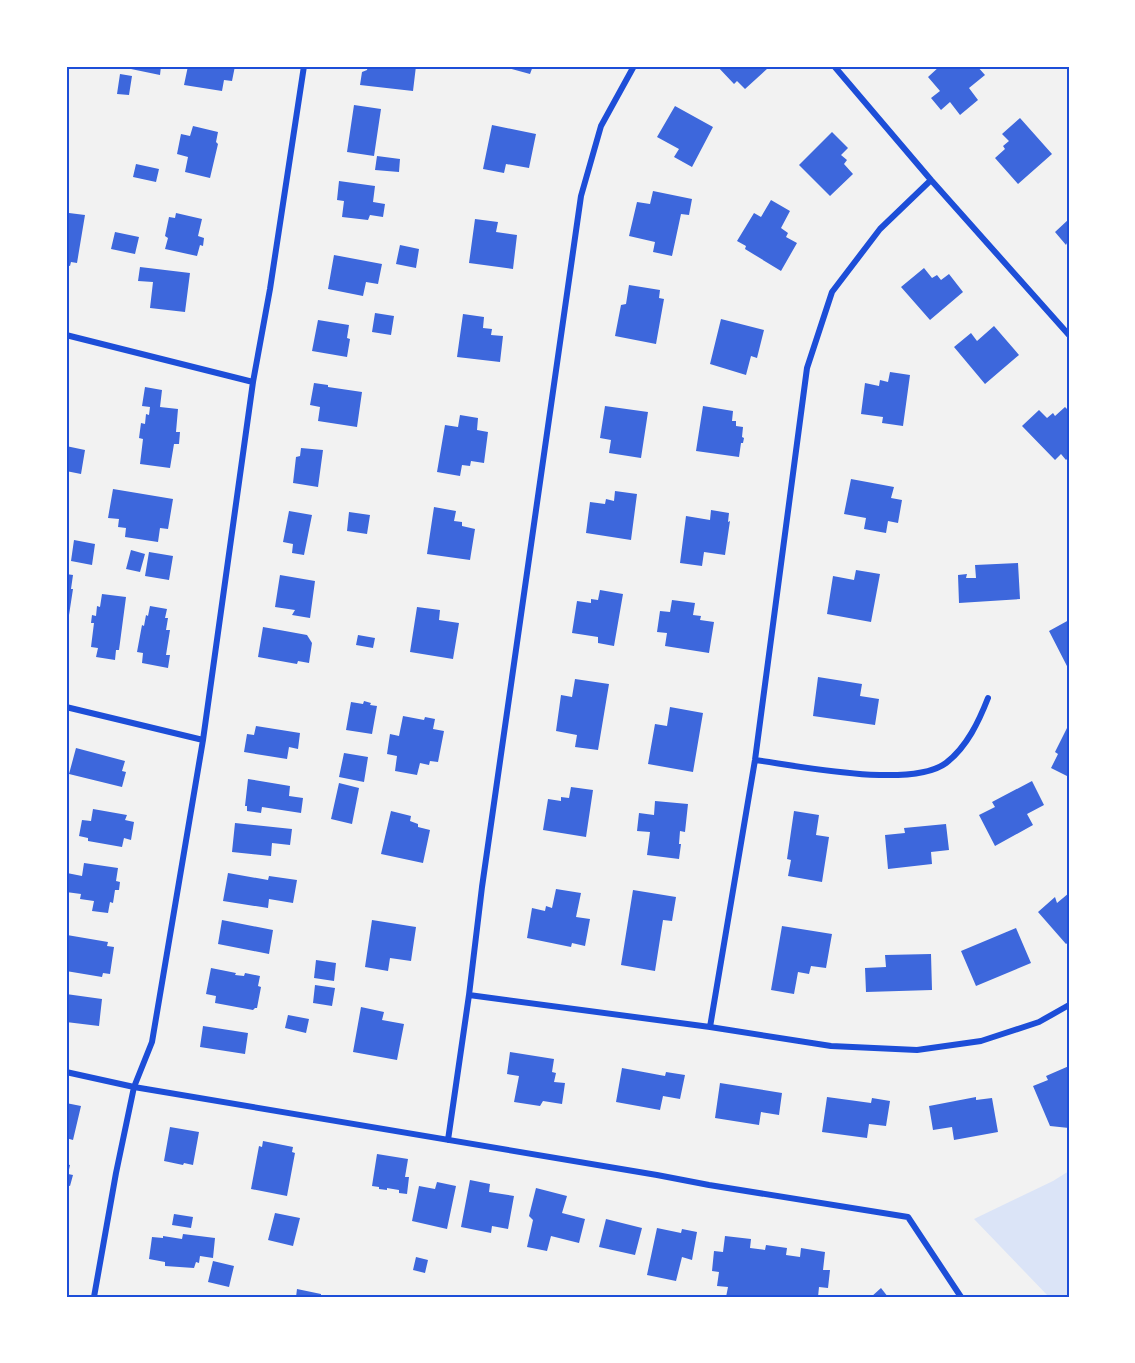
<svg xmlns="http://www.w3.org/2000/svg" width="1135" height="1363" font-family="Ubuntu,sans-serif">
<rect width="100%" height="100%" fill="#f2f2f2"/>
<path fill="#dbe4f7" d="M1069,1171V1297H1049L974,1219L1053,1181Z"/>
<path fill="#3d67dc" d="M131,66H161L160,75L131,69Z
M188,66H235L232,81L224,80L222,91L184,85Z
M368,66H416L413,91L360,85L362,72L367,70Z
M508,66H533L530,74L508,68Z
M717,66H765L768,68L745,89L737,81L734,84Z
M940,66H977L985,75L969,88L978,100L960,115L950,102L941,110L931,98L940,91L928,77Z
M120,74L132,76L129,95L117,94Z
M354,105L381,109L374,156L347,152Z
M675,106L713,127L692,167L674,157L679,149L657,137Z
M1020,118L1052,154L1018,184L995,158L1005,149L1003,146L1009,141L1002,134Z
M492,125L536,134L529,168L506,164L504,173L483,169Z
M193,126L218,132L216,142L218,144L210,178L185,172L188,157L177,154L181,134L190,136Z
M832,132L848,148L841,155L847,160L844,164L853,174L830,196L799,165Z
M377,156L400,159L399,172L375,170Z
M136,164L159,169L156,182L133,177Z
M339,181L375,186L373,202L385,204L383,217L370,215L368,220L342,217L344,201L337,200Z
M653,191L692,199L689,215L681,214L672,256L653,252L655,242L629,236L637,202L650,204Z
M771,200L790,211L781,228L788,233L786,237L797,243L781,271L745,249L746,246L737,241L754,213L761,217Z
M69,213L85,215L77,263L71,262L70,266L66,265V216L68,217Z
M176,213L202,219L198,236L204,238L203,246L200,245L197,256L165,249L168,238L165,236L169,217L175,218Z
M475,219L498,222L496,232L517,235L513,269L469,263Z
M1069,219V245L1067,243L1066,245L1055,232Z
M115,232L139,237L135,254L111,249Z
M400,245L419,249L416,268L396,264Z
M334,255L382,264L378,284L366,282L363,296L328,289Z
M140,267L190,273L185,312L150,308L153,282L138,281Z
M924,268L932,278L937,275L941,280L949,274L963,292L930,320L901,287Z
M629,285L660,290L659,298L664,299L656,344L615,336L621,305L626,304Z
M375,313L394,316L391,335L372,332Z
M463,314L484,317L483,328L492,329L491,335L503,336L500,362L457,357Z
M721,319L764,330L757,358L751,356L746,375L710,364Z
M318,320L349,325L347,338L350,339L347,357L312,351Z
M994,326L1019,355L985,384L954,347L971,333L977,341Z
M890,372L910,375L903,426L882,423L883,417L861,414L865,383L879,386L880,380L888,382Z
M314,383L328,385V387L362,392L357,427L318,421L320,407L310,405Z
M145,387L162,390L160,407L178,409L176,432H180L179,444H174L170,468L140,464L143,439L139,438L141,423L145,424L146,414L149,415L150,407L142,406Z
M605,406L648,412L641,458L609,453L611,440L600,438Z
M703,406L733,411L732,421H736V426L743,427L742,437L744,438L743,443H741L739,457L696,451Z
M1065,407L1069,411V457L1066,460L1061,454L1055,460L1022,426L1039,410L1047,418L1053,413L1055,416Z
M460,415L478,418L477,430L488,432L484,463L471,461L470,466L462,465L460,476L437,472L445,425L458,427Z
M66,446L85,450L81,474L66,471Z
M301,448L323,450L318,487L293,483L296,457L300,456Z
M851,479L894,487L891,498L902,500L898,523L888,521L886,533L864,529L866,518L844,514Z
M113,489L173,499L168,529L160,528L158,542L125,537L126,528L118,527L119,519L108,518Z
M615,491L637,494L631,540L586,533L590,502L605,504L606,499L614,501Z
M434,507L456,511L454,521L462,522V526L475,529L470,560L427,554Z
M711,510L729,513L728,522L730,521L725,555L704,552L702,566L680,563L686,516L710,520Z
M289,511L312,515L304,555L292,553L293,544L283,542Z
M349,512L370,515L367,534L347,531Z
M74,540L95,544L92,565L71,561Z
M131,550L145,554L140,572L126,569Z
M149,552L173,556L169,580L145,576Z
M1018,563L1020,599L959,603L958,575L967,574L966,578H976L975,565Z
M856,570L880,574L871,622L827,614L833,576L854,580Z
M66,574L73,575L71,589H73L67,628H66Z
M280,575L315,581L310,618L292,615L295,610L275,607Z
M600,590L623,594L614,646L598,643V637L572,633L577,601L591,603V599L598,600Z
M102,594L126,597L119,650H116L115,660L96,657L98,648L91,647L94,623H91L92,615L96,616L97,606L100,607Z
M672,600L695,603L693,615L701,616L700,620L714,622L709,653L665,646L667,633L657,632L660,611L670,612Z
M150,606L167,609L165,618H168L166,630H170L166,655H170L168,668L142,663L143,653L137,652L142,625L144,626L146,615L148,616Z
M417,607L440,610L439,620L459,623L453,659L410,652Z
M1069,620V670L1049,631Z
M263,627L307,635L312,643L309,663L298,661L297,664L258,657Z
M358,635L375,638L373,648L356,645Z
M818,677L862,684L860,696L879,699L875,725L813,716Z
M575,679L609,684L598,750L575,747L577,735L556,731L561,695L572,697Z
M364,701L371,703L370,705L377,706L372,734L346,730L351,702L363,704Z
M670,707L703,713L693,772L648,764L655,724L667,726Z
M403,716L424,720L425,717L435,719L433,729L444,731L438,762L430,761L429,765L420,763L417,775L395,771L397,756L387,754L390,734L399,736Z
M1069,724V777L1051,768L1058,754L1055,752Z
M256,726L300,733L298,749L289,747L287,759L244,752L247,734L254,735Z
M76,748L125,761L122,771L126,772L122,787L69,774Z
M344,753L368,757L364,782L339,777Z
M248,779L290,786L289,796L303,798L301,813L262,807L261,813L247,811V806H245Z
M1032,781L1044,805L1027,814L1033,825L995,846L979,815L995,807L992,802Z
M339,783L359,788L352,824L331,819Z
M571,787L593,790L586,837L543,830L548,799L561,801V797L569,798Z
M655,801L688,804L685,832L680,831L679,844H681L679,859L647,855L650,832L637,831L639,813L654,815Z
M93,809L127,815L125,820L134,822L131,840L124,838L122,847L88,841V838L79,836L82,820L91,821Z
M391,811L411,816L410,821L418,824V827L430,830L423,863L381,854Z
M794,811L819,815L816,835L829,837L822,882L788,876L791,860L787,859Z
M235,823L292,829L290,845L272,843L271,856L232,852Z
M946,824L949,850L931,852L932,864L888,869L885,835L905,833L904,828Z
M84,863L118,868L116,881L120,882L119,890H115L113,903L110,902L108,913L92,911L94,901L80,899L81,894L66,892L67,873L82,876Z
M228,873L268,880L269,876L297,880L293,903L269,899L268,908L223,901Z
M556,889L581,893L576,917L590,919L585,946L572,943L571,947L527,938L532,908L545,911L546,906L552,908Z
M633,890L676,897L672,921L663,920L655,971L621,965Z
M1069,893V942L1066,944L1038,912L1055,897L1057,903Z
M222,920L273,930L269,954L218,944Z
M372,920L416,927L411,961L390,958L388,971L365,967Z
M782,926L832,934L826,968L811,966L809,974L798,972L794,994L771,990Z
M1016,928L1031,963L976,986L961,951Z
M67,935L108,942L107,946L114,947L110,974L103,973L102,977L66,971Z
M931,954L932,990L866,992L865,968L886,967L885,955Z
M316,960L336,963L334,981L314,978Z
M211,968L236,973L235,975L244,976L245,973L260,976L258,986L261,987L257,1008H255L253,1010L215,1003L216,996L206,994Z
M315,985L335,988L332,1006L313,1003Z
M66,994L102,999L99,1026L66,1022Z
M361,1007L384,1012L382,1020L404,1024L397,1060L353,1052Z
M288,1015L309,1019L306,1033L285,1028Z
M203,1026L248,1033L245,1054L200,1047Z
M510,1052L554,1059L552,1072L556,1073L554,1082L565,1083L562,1104L543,1101L540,1106L514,1102L519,1076L507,1074Z
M1069,1066V1128L1050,1126L1033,1086L1048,1080L1046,1076Z
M622,1068L665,1076L666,1072L685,1075L680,1099L663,1096L660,1110L616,1102Z
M720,1083L782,1093L779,1115L761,1112L759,1125L715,1118Z
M827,1097L871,1103L872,1098L890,1101L886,1126L869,1124L867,1138L822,1132Z
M976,1097V1100L992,1098L998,1132L954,1140L952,1127L933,1130L929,1106Z
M66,1103L81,1106L73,1140L66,1138Z
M170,1127L199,1132L193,1165L184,1163L183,1165L164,1161Z
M263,1141L293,1147L292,1152L295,1153L287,1196L251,1189L259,1146L262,1147Z
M377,1154L408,1159L405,1177H409L407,1194L399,1193V1190L387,1188V1190L379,1189V1187L372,1186Z
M66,1164L70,1165L68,1174L73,1175L70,1186L66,1185Z
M470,1180L490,1184L489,1192L514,1196L508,1229L492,1226L491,1233L461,1227Z
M437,1182L456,1186L447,1229L412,1221L419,1186L435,1189Z
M536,1188L567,1196L562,1213L585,1219L579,1243L551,1236L547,1251L527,1247L533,1220L529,1216Z
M275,1213L300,1218L293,1246L268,1240Z
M174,1214L193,1217L191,1228L172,1225Z
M606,1219L642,1228L635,1255L599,1247Z
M657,1228L681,1233L682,1229L697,1232L692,1260L682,1257L676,1281L647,1275Z
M183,1234L215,1238L213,1258L200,1256L199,1263L196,1262L194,1268L165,1266V1262L149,1259L152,1237L163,1238V1236L182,1239Z
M725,1236L751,1239L750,1248L765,1250L766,1245L787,1248L786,1255L800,1257L801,1248L825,1252L823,1270H830L828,1288L819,1287L818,1297H726L728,1287L717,1286L719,1272L712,1271L714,1251L723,1252Z
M416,1257L428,1260L425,1273L413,1270Z
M213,1261L234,1266L229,1287L208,1282Z
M881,1288L888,1297H871Z
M297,1289L321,1294V1297H296Z"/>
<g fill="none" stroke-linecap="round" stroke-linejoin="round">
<path stroke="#1d4ed8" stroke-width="6" d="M834,66L931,180L1069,335
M66,335L253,382
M66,707L203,740
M755,760C799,766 911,789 946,763C967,747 979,721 988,698
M469,995L710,1027L831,1046L917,1050L981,1041L1039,1022L1069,1005
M710,1027L755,760L807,368L832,292L880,229L931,180
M66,1072L134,1087L657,1175L709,1185L908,1217L961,1297
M448,1140L469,995L482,887L581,196L601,126L634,66
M94,1297L116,1173L134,1087L152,1042L203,740L253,382L270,289L304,66"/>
</g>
<rect width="1135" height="1363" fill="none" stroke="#ffffff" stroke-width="135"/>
<rect x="68" y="68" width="1000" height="1228" fill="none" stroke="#1d4ed8" stroke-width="2"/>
</svg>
